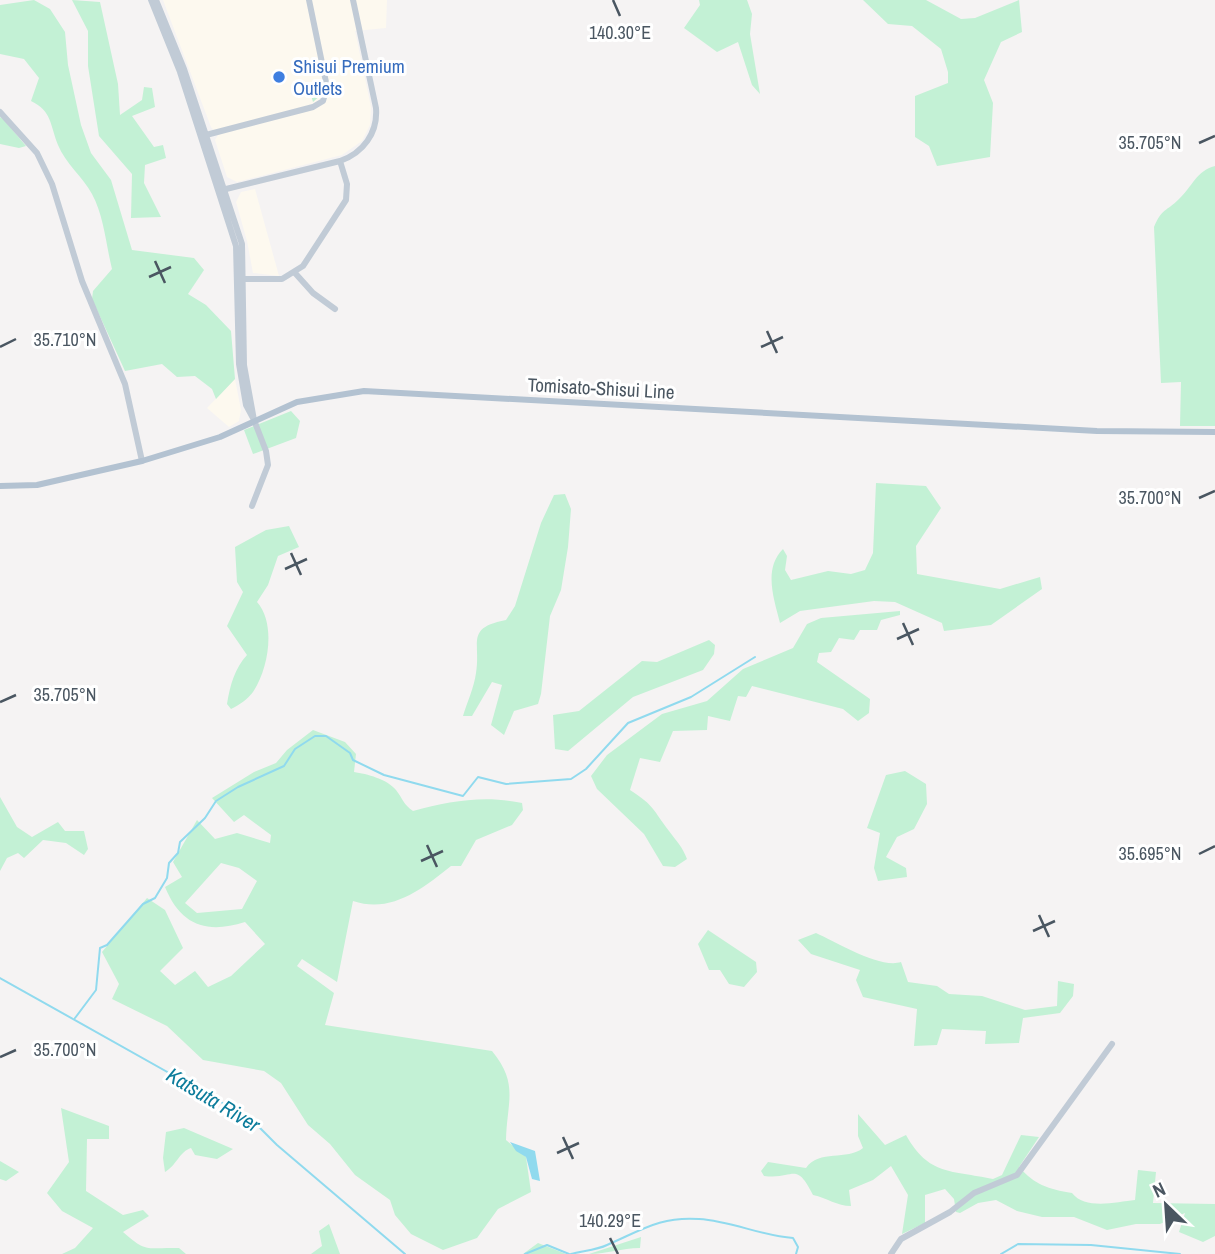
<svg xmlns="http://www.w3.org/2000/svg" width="1215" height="1254" font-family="'Archivo Narrow',sans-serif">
<rect width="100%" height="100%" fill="#f5f3f3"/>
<path fill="#fdf9ef" d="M163,0H387L386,28L355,31L371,107L370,125L362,141L342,155L237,182L227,177L215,140L218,135L211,127Z
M255,189L279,276L253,273L247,241L236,202L241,192Z
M235,379L241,410L239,421L229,427L207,408Z"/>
<path fill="#c3f1d5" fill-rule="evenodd" d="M34,0L50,9L65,32L68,65L81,125L91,153L111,180L132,250L194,258L204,270L188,294L206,305L231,331L235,379L216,399L212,389L195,376L177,377L162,364L125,371L92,299L93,291L112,269C106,245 104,216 92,194C83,177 65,163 58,145C50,125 52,111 31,101L39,78L24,59L0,54V5Z
M72,0L100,2L118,84L120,115L142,100L144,87L152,88L155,107L132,116L154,147L163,145L166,158L145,165L144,183L161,217L131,218L132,174L99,136L88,66V31Z
M699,0H747L752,14L750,34L760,94L752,85L738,42L717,52L684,28L700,5Z
M863,0H926L961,19L975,18L1019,0L1022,32L1001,42L984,80L993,103L990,157L937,166L929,146L915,137V96L948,83V72L941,49L912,26L888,24Z
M323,82L322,94L313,102L308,85Z
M0,117L4,120L26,146L19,148L0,144Z
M1215,166V426H1180L1181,382L1161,383L1154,227C1162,208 1166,212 1179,199C1193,186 1196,171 1215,166Z
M291,411L300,421L296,438L253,454L244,430Z
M876,483L926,486L941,508L916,546L917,574L1000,589L1040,577L1042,589L991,625L944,631L942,623L895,602L874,601L800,611L780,623C774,599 763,569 783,549L787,556L785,570L791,580L828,571L851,574L865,570L873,553Z
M565,494L571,509L568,547L561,590L550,616L541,694L538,704L514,711L504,735L491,725L502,685L492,682L472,716H463C467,702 474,688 476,673C481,642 465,628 506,620L515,606L541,523L554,495Z
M289,526L299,547L278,556L268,585L257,602C276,623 269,668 253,692C248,699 239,705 231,709L227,704C230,685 235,668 247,655L227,626L243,592L237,582L235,547L266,530Z
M900,611V615L881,620L877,630H860L854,640L839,638L831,652L819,653L817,662L870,699L869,713L858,721L843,709L752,686L746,697L738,696L730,721L708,716L707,730L673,731L660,762L640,758L630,790C656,807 652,809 669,831C677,842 682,846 687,859L675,867L663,866L644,834L597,789L591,776L607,755L662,714L707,701L743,669L793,648L807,624L821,618Z
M709,640L715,645L714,654L703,670L633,697L568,751L555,749L553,715L579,711L642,661L657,662Z
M313,730L345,742L356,754L354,772C367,774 387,779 396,790C403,799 403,804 413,811C450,801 484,795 522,803L523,810L512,825L476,840L461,866H451C422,889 391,914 353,901L337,982L302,959L297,966L334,993L325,1025L492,1051C519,1084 507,1101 506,1140L526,1157L531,1192L498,1209L477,1238L443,1250L411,1234L395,1215L390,1200L355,1175L330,1144L308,1125L281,1083L264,1071L203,1060L167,1026L112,999L119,984L102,952L147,898L165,910L183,948L160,971L175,985L195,971L208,987L231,976L265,944L245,922C207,934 181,926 165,887L182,877L173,862L197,820L215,839L237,833L270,843L271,835L244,815L234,822L212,798L254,772L276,763L287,750ZM221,863L239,868L257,881L242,909L197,913L185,903Z
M905,771L926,784L927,804L914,829L897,837L886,857L906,868L907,877L878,881L874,868L880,833L867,828L886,775Z
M0,797L17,827L32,837L58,822L65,831H84L88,849L84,855L66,843L43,840L24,858L18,853L7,858L0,871Z
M708,930L756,962L757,972L744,987L729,984L720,970H709L698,944Z
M816,933C836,942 880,969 901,962L908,982L937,986L949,994L982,996L1025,1010L1057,1006L1058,981L1074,984L1073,996L1060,1013L1023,1018L1019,1043L985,1044L986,1031L942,1029L937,1045L914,1046L917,1009L863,997L856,980L860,970L811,954L798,940Z
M61,1108L109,1126V1139H87L86,1191L123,1215L143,1210L149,1216L123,1232C148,1254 146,1247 179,1248L186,1254H62L75,1248L93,1228L62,1211L47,1193L69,1162Z
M858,1114L885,1145L906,1135C929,1176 951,1170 993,1179L1002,1175L1021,1135L1039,1137L1019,1167C1035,1185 1048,1189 1072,1193C1085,1210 1116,1202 1135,1200L1138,1170L1156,1172L1153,1203L1215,1204V1236L1203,1242L1179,1232L1185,1213L1160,1224H1136L1107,1230L1074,1217H1042L1017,1211L996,1200L978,1203L960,1213L956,1212L954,1199L945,1189L925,1195V1223L902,1234L908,1195L891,1166L873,1180L849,1190L851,1206C837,1206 827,1198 813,1195C795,1160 795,1180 764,1176L761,1171L768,1162L806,1168C819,1149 847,1161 863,1148L858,1136Z
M184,1128L233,1149L217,1159L195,1155L191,1148C180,1151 176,1166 165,1172L163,1158L166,1132Z
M0,1161L19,1172L6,1181L0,1179Z
M329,1224L340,1254H311L322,1246L319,1231Z
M641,1237L640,1248C621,1248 608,1254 589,1254Z
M538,1243L566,1254H523Z"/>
<path fill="#90daee" d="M510,1142L535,1151L540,1181L532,1179L526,1157L516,1151Z"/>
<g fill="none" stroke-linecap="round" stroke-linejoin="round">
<path stroke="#90daee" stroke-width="2" d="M0,978L251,1119L277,1145L405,1254
M75,1018L96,990L100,948L107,945L143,904L155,898L167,878L169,863L178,853L180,842L205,818L216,801L238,787L284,766L295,749L315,736H326L350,753L353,760L384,775L463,796L478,777L506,784L571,779L586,769L628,723L691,697L755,657
M525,1254L547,1245L569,1254
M571,1254C582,1251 597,1250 607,1245C640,1231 660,1216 699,1219C732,1221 761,1236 793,1238L798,1247L796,1254
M1001,1254L1018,1244L1091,1245L1180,1254"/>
<path stroke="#c1cbd6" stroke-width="6" d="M151,0L180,72L236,246L239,364L246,405L253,418
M156,0L184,69L242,244L244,365L254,420L266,451L268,465L252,506
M0,112L37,153L52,184L82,281L125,384L142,461
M206,135L313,107L323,101L327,87L309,0
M222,190L340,161C363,153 378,133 376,108L353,0
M295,273L313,293L335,309
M244,279H282L303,266L346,200L347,184L340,161
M891,1254L901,1239L950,1212L974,1193L1017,1175L1112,1044"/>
<path stroke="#b3c2d1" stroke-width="6" d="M0,486L37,485L142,461L220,437L297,402L364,391L1097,431L1215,432"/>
</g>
<path fill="none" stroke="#4a5661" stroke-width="2.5" d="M613,0L620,16M1199,143L1215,136M155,261L165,283M149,277L171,267M767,331L777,353M0,347L16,339M761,347L783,337M1199,498L1215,491M291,553L301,575M285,569L307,559M903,623L913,645M897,639L919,629M0,702L16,695M427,845L437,867M1199,854L1215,846M421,861L443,851M1039,915L1049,937M1033,931L1055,921M0,1057L16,1050M563,1137L573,1159M557,1153L579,1143M610,1238L618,1254"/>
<circle fill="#3f7fe0" stroke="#fff" stroke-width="2.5" cx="279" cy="77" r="7"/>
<g text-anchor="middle" stroke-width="6" stroke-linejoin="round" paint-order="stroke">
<g font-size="19" fill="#366cbe" stroke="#fff" text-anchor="start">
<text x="293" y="73">Shisui Premium<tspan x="293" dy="22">Outlets</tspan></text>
</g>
<g font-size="19" fill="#4a5661" stroke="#fff">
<text transform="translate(601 388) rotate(3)" y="7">Tomisato-Shisui Line</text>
</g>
<g font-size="21" font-style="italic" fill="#0c7c9b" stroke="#fff">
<text transform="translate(213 1100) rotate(31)" y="7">Katsuta River</text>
</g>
</g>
<g font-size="18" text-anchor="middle" fill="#4a5661" stroke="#fff" stroke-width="6" stroke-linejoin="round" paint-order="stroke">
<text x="620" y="39">140.30°E</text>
<text x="1150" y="149">35.705°N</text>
<text x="65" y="346">35.710°N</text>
<text x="1150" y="504">35.700°N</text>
<text x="65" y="701">35.705°N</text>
<text x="1150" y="860">35.695°N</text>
<text x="65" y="1056">35.700°N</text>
<text x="610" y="1227">140.29°E</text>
</g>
<g transform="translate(1166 1205) rotate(335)" stroke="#ffffff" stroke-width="5" paint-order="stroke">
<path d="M0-5L12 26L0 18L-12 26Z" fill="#4a5661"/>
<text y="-10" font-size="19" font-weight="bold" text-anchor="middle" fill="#4a5661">N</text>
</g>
</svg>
